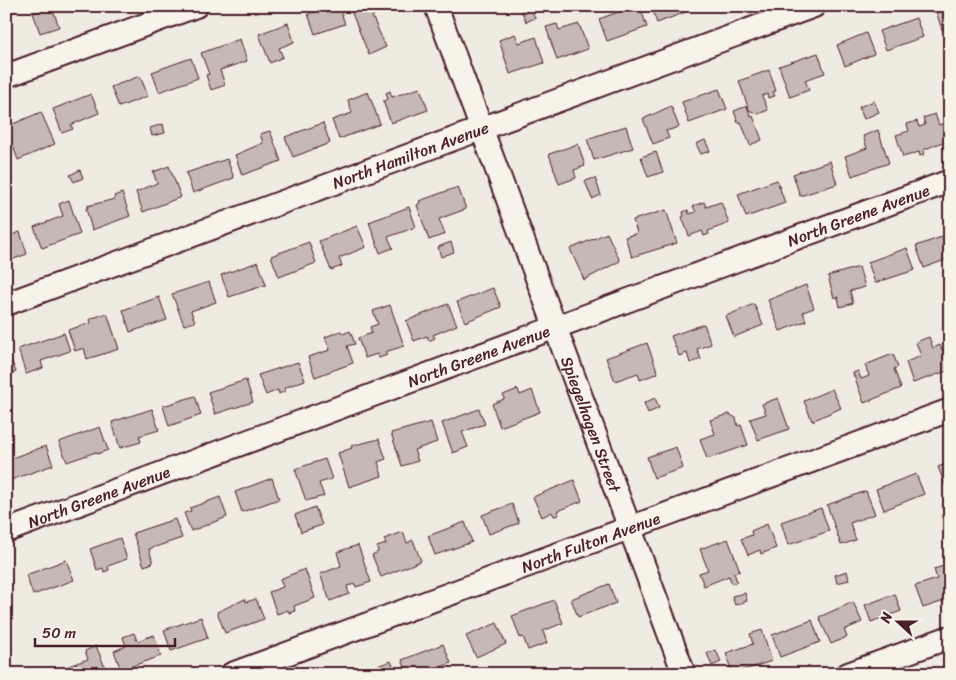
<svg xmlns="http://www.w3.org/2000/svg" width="956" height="680" font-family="Sriracha,sans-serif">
<rect width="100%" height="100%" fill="#f0ebe0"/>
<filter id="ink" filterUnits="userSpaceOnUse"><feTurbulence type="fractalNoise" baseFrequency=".02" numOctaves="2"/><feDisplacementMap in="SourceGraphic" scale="10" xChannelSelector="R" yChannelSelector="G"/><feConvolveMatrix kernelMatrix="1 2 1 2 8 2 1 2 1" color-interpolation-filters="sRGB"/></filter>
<g filter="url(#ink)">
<path fill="#c6b8b3" stroke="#4a1f2b" d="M331,6H339L345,24L315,34L308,14Z
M349,6H391L372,16L386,47L369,55Z
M530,6L535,18L526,22L520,7Z
M635,6H640L647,27L607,41L599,19Z
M651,6H696V8L657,23Z
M939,6H950V27L942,30L935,8Z
M52,7L59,27L40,33L33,13Z
M916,18L923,37L886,50L879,31Z
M288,23L294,42L279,48L283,57L270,63L259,34Z
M557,24L559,30L579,24L588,49L557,60L546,27Z
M866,33L874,54L845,66L837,45Z
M515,34L519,43L536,37L544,63L510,74L499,40Z
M240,39L247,61L220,70L225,85L211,90L206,75L209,74L201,53Z
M818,53L825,73L805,80L809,90L790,97L779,66Z
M191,58L198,78L159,92L152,72Z
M769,70L776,91L773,92L775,96L768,98L767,94L762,96L768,110L758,114L749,110L739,81Z
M140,76L148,96L119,107L111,87Z
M420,88L428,110L391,123L383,101L388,99L386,93L390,91L392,97Z
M719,89L727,109L689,123L682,102Z
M368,92L380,124L339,139L332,120L352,113L348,100Z
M91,94L99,113L71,125L73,129L62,133L53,109Z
M874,101L879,112L864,119L859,107Z
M671,106L679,127L666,131L669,138L653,144L643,119Z
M747,106L751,117L753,116L762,140L750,145L741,122L738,123L734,111Z
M41,112L55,144L18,160L6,127Z
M935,114L939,125L945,123L950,139L923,150L924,154L920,156L919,152L903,157L896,135L909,131L907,124L917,121L919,127L925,125L923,118Z
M323,123L330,143L293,157L285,137Z
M163,124L165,133L152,136L150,128Z
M626,126L633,148L594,160L587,139Z
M878,130L889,163L852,176L845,156L867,148L863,136Z
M270,131L281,161L242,175L235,155L263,143L260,134Z
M705,140L710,151L701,154L696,144Z
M578,144L585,166L574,170L576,178L559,184L549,154Z
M656,152L663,172L648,177L641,157Z
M227,159L234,178L193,193L186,173Z
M830,161L837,184L800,196L793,174Z
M169,166L181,197L143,212L136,192L157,183L153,172Z
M80,170L83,178L74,182L70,175Z
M595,178L601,195L592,199L585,181Z
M777,180L785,203L746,217L738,194Z
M458,187L466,209L439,219L445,234L429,240L417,205L420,203L419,201Z
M122,193L130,216L92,230L86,208H88L87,206L115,199L114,196Z
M69,200L80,234L42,248L34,227L63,216L59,204Z
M704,202L706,207L721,202L729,223L708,231L709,234L704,236L702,231L689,236L682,217L684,216L683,212L688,210L689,214L696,212L693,206Z
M409,207L416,227L388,237L393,248L380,253L369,222Z
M666,210L677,243L632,257L625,237L637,233L633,220Z
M357,226L366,247L339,258L342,266L331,270L319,241Z
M20,232L27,254L6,262V237Z
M607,233L620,261L584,280L570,249Z
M950,234V258L924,268L916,246Z
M309,242L316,263L279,277L271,256Z
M451,242L454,252L441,257L438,247Z
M907,248L915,270L875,283L868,262Z
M258,262L266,285L229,297L221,275Z
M859,267L865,287L850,291L853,303L840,307L838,297L834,298L828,276Z
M209,282L216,302L191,311L195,322L184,325L172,294Z
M806,285L814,308L803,312L806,321L780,331L768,300Z
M493,288L501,307L465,322L457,302Z
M159,297L167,320L130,332L123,310Z
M448,304L457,325L433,335L435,338L429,341L427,336L414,341L406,321Z
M754,304L763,325L734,337L726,316Z
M390,305L404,346L385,352L387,355L379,358L377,354L365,358L358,338L372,333L370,327L378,324L373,311Z
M107,313L119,349L87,359L84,348L75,351L68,330L91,323L90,319Z
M704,324L711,344L697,349L701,359L690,363L687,353L679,356L671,336Z
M341,331L343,334L350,331L355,344L347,346L353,363L315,377L308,357L330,350L325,337Z
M64,333L70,351L41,361L43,368L26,374L18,349Z
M929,337L933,348L940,345L942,350L947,348L950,356V370L913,383L906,362L921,356L916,342Z
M647,343L658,373L640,380L638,373L615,381L606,358Z
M6,353H8L16,372L6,376Z
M893,354L898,367L894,369L901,388L864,403L853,373L858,371L861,379L869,376L865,365Z
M298,362L305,380L284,388L285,391L279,394L278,390L266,395L258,375Z
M246,380L253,402L215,414L208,392Z
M518,389L520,395L532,390L540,412L500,427L492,404L504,399L503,395Z
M832,389L841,408L812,421L804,401Z
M195,396L201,415L169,426L163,406Z
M655,398L659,408L648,413L644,403Z
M778,398L789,429L758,440L750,419L766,414L762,404Z
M152,409L159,430L139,436L141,442L120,448L112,422Z
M479,409L485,424L462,432L468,447L453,453L442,423Z
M729,414L736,418L738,426L741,425L748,445L707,459L700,439L715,434L710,420Z
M431,422L437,442L414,450L418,461L402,466L391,433Z
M100,427L108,450L97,454L96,452L67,462L59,442Z
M379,439L386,459L378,462L382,476L349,487L338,453L352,448L351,446Z
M46,446L53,465L11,480L6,460Z
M676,447L683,468L654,478L647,457Z
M325,459L332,479L319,483L324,496L306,501L295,469Z
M950,462V485L946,487L938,467Z
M916,474L924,494L884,510L876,489Z
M272,478L279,499L242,512L235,492Z
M574,480L582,501L557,511L559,515L554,516L552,512L542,517L533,497Z
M866,491L875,514L850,523L856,540L841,545L827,505Z
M220,497L227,517L191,531L184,513L191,511L190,508Z
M512,504L519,523L489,534L482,515Z
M315,507L322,525L301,532L295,515Z
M821,508L829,531L788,545L781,522Z
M175,519L182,538L149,549L153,563L144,566L133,533Z
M465,522L472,542L435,555L428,536Z
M767,524L776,548L761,554L760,550L748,555L741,539L752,535L751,531Z
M403,532L407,543L413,540L421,561L381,577L372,555L378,552L377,547L386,544L384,539Z
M120,538L127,559L108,566L109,570L104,572L103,568L97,570L90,549Z
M728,539L740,571L734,573L737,581L732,584L729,576L704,586L699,573L708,570L700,549Z
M358,545L371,582L356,587L355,584L347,586L349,594L330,601L320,574L341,566L337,552Z
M66,560L74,580L33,595L26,575Z
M949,564L950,599L923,608L915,586L937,579L934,569Z
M305,569L315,598L294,606L295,611L289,613L288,610L277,614L269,592L283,587L280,579Z
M847,571L849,580L837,583L835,575Z
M609,584L616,603L578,617L571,599Z
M745,593L747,601L735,605L732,596Z
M895,594L901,611L871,622L865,605Z
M245,599L246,602L256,599L264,619L225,633L217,612Z
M554,600L563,623L543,631L547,643L528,650L523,637L520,638L512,616Z
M853,602L862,622L844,630L847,637L831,644L819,617Z
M201,617L208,638L171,651L164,630Z
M812,620L820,642L780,657L772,635Z
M497,623L506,644L476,657L466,636Z
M762,630L772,661L732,674L726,653L753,644L750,634Z
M134,633L137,641L154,635L161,656L121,670L114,651L126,646L123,637Z
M443,644L451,663L424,674H408L402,660Z
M96,646L107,672L61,674L60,669L88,659L85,651Z
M716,650L721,662L712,666L707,653Z
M391,661L396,674H354Z"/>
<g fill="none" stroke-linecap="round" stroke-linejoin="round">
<defs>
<g id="minor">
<path id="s1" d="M436,6L684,674"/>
<path d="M6,76L196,6"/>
<path id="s2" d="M6,304L814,6"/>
<path id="s3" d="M6,531L950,181"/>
<path id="s4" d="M232,674L950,410"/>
<path d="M848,674L950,637"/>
</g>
</defs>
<use href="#minor" stroke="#4a1f2b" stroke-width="26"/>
<use href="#minor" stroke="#f7f3e8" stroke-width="22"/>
</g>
</g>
<g text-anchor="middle" stroke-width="4" stroke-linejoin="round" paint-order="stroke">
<g font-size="16" fill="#4a1f2b" stroke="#f7f3e8">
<text dy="6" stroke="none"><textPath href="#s2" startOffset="431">North Hamilton Avenue</textPath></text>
<text dy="6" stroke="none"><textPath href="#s3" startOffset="909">North Greene Avenue</textPath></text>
<text dy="6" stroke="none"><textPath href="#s3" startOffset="504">North Greene Avenue</textPath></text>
<text dy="6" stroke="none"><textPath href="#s1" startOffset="446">Spiegelhagen Street</textPath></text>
<text dy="6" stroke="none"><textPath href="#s3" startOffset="99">North Greene Avenue</textPath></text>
<text dy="6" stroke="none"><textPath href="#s4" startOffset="382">North Fulton Avenue</textPath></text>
</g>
</g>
<rect width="956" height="680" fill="none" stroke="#f7f3e8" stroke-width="25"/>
<rect x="12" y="12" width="931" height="655" fill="none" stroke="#4a1f2b" stroke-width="2" filter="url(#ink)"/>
<g transform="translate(898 622) rotate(291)" stroke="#f7f3e8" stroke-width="4" paint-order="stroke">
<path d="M0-4L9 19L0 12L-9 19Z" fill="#4a1f2b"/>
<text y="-8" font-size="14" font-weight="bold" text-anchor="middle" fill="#4a1f2b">N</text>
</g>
<path d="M35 638v8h140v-8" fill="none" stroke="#4a1f2b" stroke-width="2.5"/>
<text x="42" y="638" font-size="15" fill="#4a1f2b" stroke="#f7f3e8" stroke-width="4" paint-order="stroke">50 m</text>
</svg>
